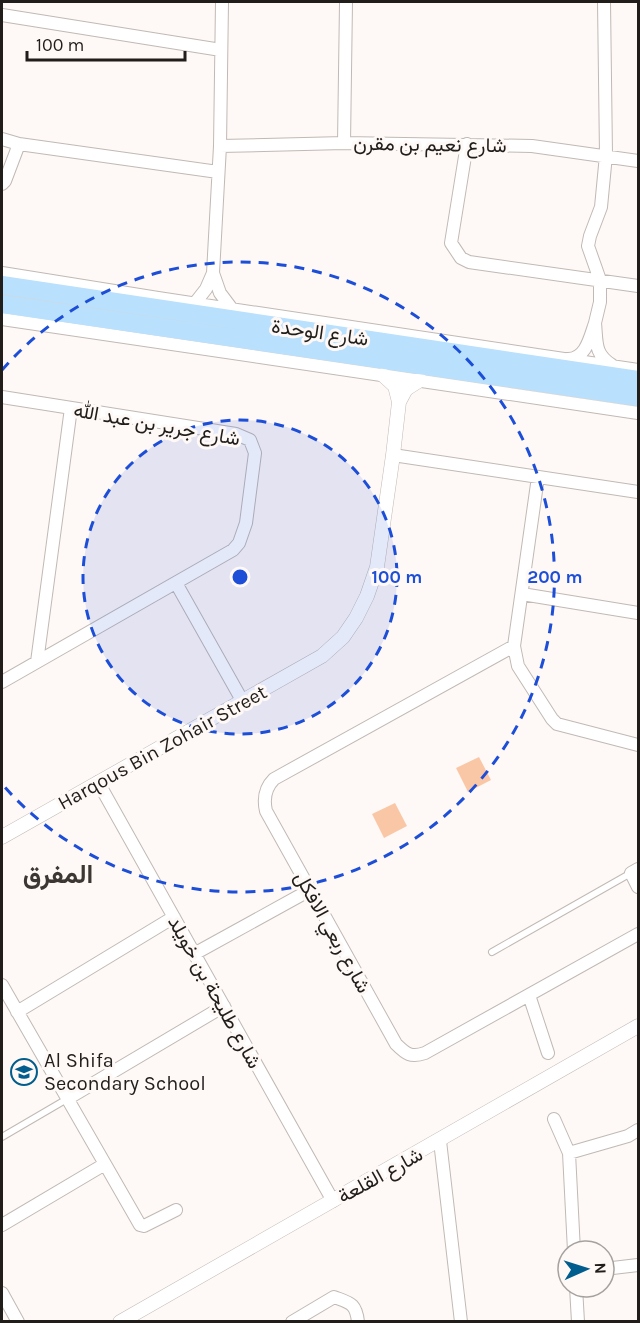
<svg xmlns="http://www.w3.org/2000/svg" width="640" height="1323" font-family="Karla,Vazirmatn,sans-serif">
<rect width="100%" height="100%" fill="#fef9f6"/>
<path fill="#fac7a6" d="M479,757L491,780L468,792L456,768Z
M395,803L407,826L384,838L372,814Z"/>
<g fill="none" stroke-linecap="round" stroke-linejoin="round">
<defs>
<path id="service" d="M492,952L631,873
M2,1137L67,1099"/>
<path id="minor" d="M222,2L220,146L213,273L220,293L232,309
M2,15L221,50
M2,139L19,144
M344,143L346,2
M467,144L451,243L461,258L469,262L638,286
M220,146L344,143L532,146L638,161
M2,184L5,181L19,144L218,172
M2,273L158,298L537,355
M195,303L206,289L213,273
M2,319L638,413
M595,323L600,302V280L588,246L590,236L601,207L606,155L604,2
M530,357L537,355L638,370
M568,359C586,359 590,337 595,323C597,342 594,354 612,365
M2,397L236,434L250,440L255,453L246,523L239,543L233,550L2,682
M393,455L638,492
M538,477L514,646L518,666L552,719L557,724L638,745
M176,583L243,702
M522,594L638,613
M514,646L274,779C265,788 263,798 266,811L396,1044C406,1054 411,1058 425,1053L638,934
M37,662L71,408
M98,782L333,1201
M638,869L631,873L638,887
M194,954L310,890
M2,985L105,1164
M529,995L548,1053
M17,1012L174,917
M67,1099L224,1006
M554,1119L569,1153L574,1251
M440,1141L461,1322
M569,1153L628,1136L638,1130
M2,1225L105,1164L140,1225L144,1226L176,1210
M604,1269L638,1265
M576,1287L578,1322
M2,1293L18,1322
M292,1322L334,1297C350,1303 356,1303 358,1322"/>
<path id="tertiary" d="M399,402L406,389L420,380
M2,837L322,656L343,637L356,618L367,596L377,567L393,455L399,402L395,386L383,375
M120,1322L638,1026"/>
<path id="primary" d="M2,285L638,380
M2,304L638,397"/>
</defs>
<use href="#service" stroke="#c1b9b5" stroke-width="8"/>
<use href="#minor" stroke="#c1b9b5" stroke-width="14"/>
<use href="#tertiary" stroke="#c1b9b5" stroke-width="15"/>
<use href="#primary" stroke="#d7d6d6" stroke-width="20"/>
<use href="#service" stroke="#fff" stroke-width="6"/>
<use href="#minor" stroke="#fff" stroke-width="12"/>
<use href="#tertiary" stroke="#fff" stroke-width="14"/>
<use href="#primary" stroke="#b9e0fd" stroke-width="18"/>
</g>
<circle cx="240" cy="577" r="157" fill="#1d4ed8" fill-opacity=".12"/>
<g fill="none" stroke="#1d4ed8" stroke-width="3" stroke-dasharray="10 8">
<circle cx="240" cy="577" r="157"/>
<path d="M2 370A315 315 0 1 1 2 784"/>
</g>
<defs>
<symbol id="school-ring" viewBox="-11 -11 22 22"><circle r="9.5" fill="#fef9f6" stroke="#005d8d" stroke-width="1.5"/><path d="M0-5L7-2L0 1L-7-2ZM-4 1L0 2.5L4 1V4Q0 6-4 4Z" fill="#005d8d"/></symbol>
</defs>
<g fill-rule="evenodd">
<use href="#school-ring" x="9" y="1057" width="30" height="30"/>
</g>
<g text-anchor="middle" stroke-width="6" stroke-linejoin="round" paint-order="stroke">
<g font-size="20" fill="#201d1b" stroke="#fef9f6">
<text transform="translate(430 144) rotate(1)" y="7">شارع نعيم بن مقرن</text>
<text transform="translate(320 332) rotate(8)" y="7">شارع الوحدة</text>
<text transform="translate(157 424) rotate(10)" y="7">شارع جرير بن عبد الله</text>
<text transform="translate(162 747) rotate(-29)" y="7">Harqous Bin Zohair Street</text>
<text transform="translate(333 932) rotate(61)" y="7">شارع ربعي الافكل</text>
<text transform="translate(215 992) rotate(61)" y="7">شارع طليحة بن خويلد</text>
<text transform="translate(380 1175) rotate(-29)" y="7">شارع القلعة</text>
</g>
<g font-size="20" fill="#201d1b" stroke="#fef9f6" text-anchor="start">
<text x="44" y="1067">Al Shifa<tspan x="44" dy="23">Secondary School</tspan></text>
</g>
<g font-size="26" font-weight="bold" fill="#3d3733" stroke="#fef9f6">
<text x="58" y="883">المفرق</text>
</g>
</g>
<circle cx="240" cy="577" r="9" fill="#1d4ed8" stroke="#fef9f6" stroke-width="3"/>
<g font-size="18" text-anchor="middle" font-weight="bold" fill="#1d4ed8" stroke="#fef9f6" stroke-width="6" stroke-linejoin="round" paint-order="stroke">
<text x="397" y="583">100 m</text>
<text x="555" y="583">200 m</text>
</g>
<rect width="640" height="1323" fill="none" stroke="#201d1b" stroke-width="6"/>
<g transform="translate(586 1269) rotate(87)"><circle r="28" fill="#fef9f6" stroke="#a5a19e" stroke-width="1.5"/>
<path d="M0-4.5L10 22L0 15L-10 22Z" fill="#005d8d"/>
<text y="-9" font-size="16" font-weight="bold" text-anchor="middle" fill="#201d1b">N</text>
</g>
<path d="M27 51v9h158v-9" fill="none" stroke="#201d1b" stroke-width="3"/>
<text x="36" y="51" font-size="18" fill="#201d1b" stroke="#fef9f6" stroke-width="4.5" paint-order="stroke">100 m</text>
</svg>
